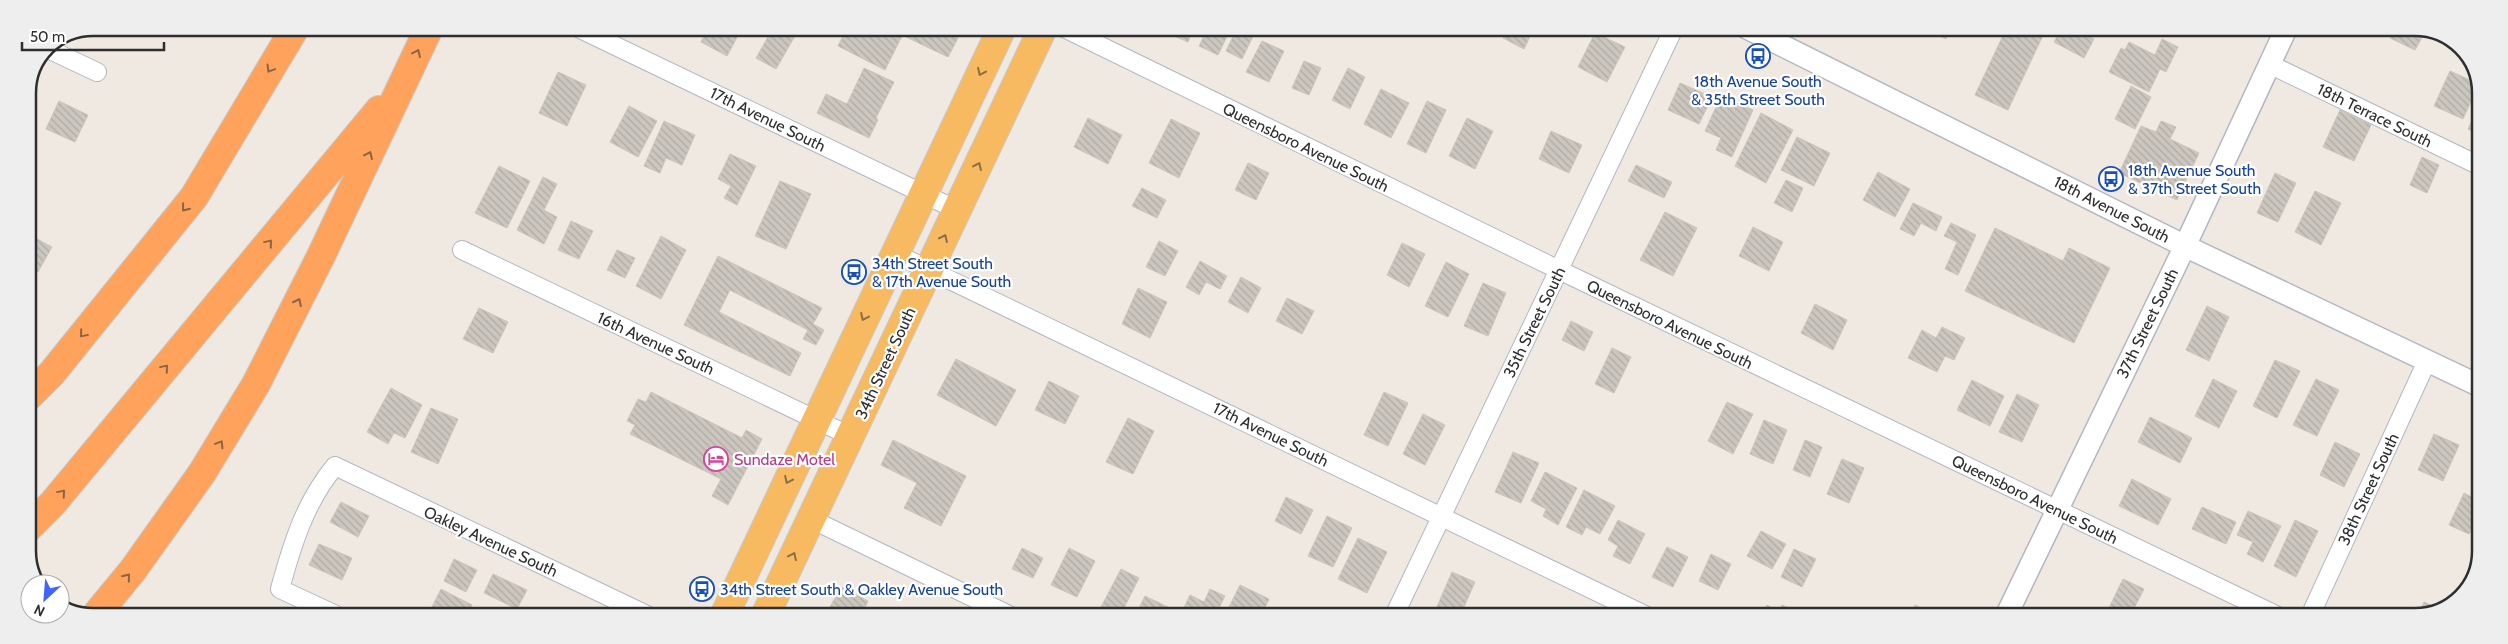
<svg xmlns="http://www.w3.org/2000/svg" width="2508" height="644" font-family="Cabin,sans-serif">
<defs>
<pattern id="building-back-hatch" width="6" height="6" patternUnits="userSpaceOnUse" patternTransform="scale(1.25)"><rect width="6" height="6" fill="#cbc7bf"/><path d="M-1 5l2 2M0 0l6 6M5-1l2 2" fill="none" stroke="#afaba4"/></pattern>
</defs>
<rect width="100%" height="100%" fill="#efe9e1"/>
<path fill="url(#building-back-hatch)" stroke="#cbc5ba" d="M708,28H742L727,56L701,42Z
M773,28H785L796,34L776,69L756,58Z
M847,28H906L885,70L838,46Z
M910,28H939L958,38L948,57L906,37Z
M1171,28H1194L1188,42L1169,34Z
M1208,28H1231L1218,55L1199,46Z
M1237,28H1257L1242,59L1226,51Z
M1508,28H1534L1524,49L1503,38Z
M1924,29H1951L1946,39Z
M2006,29H2046L2008,110L1975,95Z
M2061,29H2074L2094,39L2084,58L2054,42Z
M2395,29H2419L2425,32L2415,50L2390,38Z
M1595,33L1625,47L1607,82L1578,67Z
M2162,39L2178,47L2166,72L2160,69L2149,92L2109,72L2121,48L2125,50L2129,42L2155,55Z
M1262,41L1284,51L1269,82L1246,72Z
M1304,61L1321,68L1309,95L1292,88Z
M864,68L894,82L876,118L878,120L869,138L817,113L826,94L847,104Z
M1348,68L1365,77L1350,109L1332,100Z
M2450,71L2479,84L2463,119L2434,106Z
M558,72L586,85L567,126L539,113Z
M1680,83L1712,97L1699,124L1668,110Z
M2131,86L2151,97L2135,129L2115,119Z
M1381,89L1409,103L1391,138L1364,124Z
M1721,96L1753,110L1732,157L1716,150L1721,138L1705,131Z
M59,101L88,115L75,142L46,129Z
M1427,101L1446,110L1426,153L1407,144Z
M2480,103V135L2468,129Z
M629,106L657,121L638,157L610,142Z
M2340,110L2371,125L2354,161L2323,147Z
M1761,113L1793,130L1766,183L1735,166Z
M1088,118L1122,135L1108,164L1074,147Z
M1467,118L1493,131L1475,169L1449,156Z
M1171,119L1200,133L1179,178L1149,163Z
M664,121L695,135L682,165L666,158L660,173L644,166Z
M2161,121L2176,127L2170,139L2199,153L2177,200L2119,173L2141,126L2156,132Z
M1551,131L1582,145L1569,173L1539,159Z
M1797,137L1830,153L1814,186L1781,170Z
M730,154L756,166L737,205L724,198L731,186L718,179Z
M2422,157L2439,165L2427,193L2410,185Z
M1248,163L1269,173L1256,200L1235,190Z
M1636,165L1672,182L1664,198L1628,181Z
M499,166L530,181L507,228L475,213Z
M1878,172L1910,189L1895,217L1863,200Z
M2275,173L2296,183L2278,222L2257,213Z
M543,177L557,184L544,210L557,217L544,244L517,230Z
M1786,180L1803,188L1792,212L1774,203Z
M780,181L811,194L786,249L755,236Z
M1142,188L1166,200L1157,218L1132,206Z
M2315,191L2341,203L2321,245L2295,232Z
M1913,203L1942,217L1936,231L1921,223L1914,236L1900,229Z
M1665,212L1697,228L1673,276L1640,260Z
M571,221L593,231L579,259L558,250Z
M1951,223L1976,235L1958,275L1945,269L1957,242L1944,236Z
M1753,227L1783,242L1769,271L1739,256Z
M1995,228L2063,261L2069,248L2110,268L2074,343L1965,291Z
M28,234L52,247L38,272L28,266L30,251L28,250Z
M661,236L686,250L661,299L636,286Z
M1159,241L1178,251L1165,276L1146,267Z
M1402,243L1425,254L1409,287L1387,275Z
M617,250L635,258L625,278L607,270Z
M718,256L822,308L813,324L824,330L816,345L803,339L808,330L730,290L719,312L801,353L790,376L684,325Z
M1200,261L1227,276L1220,289L1206,282L1199,295L1186,287Z
M1446,262L1469,274L1448,317L1425,306Z
M1241,277L1261,288L1248,313L1228,302Z
M1483,283L1506,293L1488,336L1464,326Z
M1138,288L1167,302L1150,338L1122,324Z
M1287,298L1314,311L1302,334L1276,321Z
M1815,304L1847,320L1833,350L1801,333Z
M2207,306L2229,317L2209,361L2186,350Z
M479,308L508,322L493,353L463,339Z
M1571,321L1593,332L1584,351L1562,340Z
M1942,327L1965,338L1954,360L1945,356L1937,372L1908,358L1922,330L1936,338Z
M1612,348L1631,357L1614,393L1595,384Z
M956,359L1016,390L996,426L937,395Z
M2275,360L2300,371L2277,418L2253,406Z
M2213,379L2237,391L2219,428L2195,416Z
M2316,379L2339,390L2317,436L2293,425Z
M1972,380L2004,396L1990,426L1957,410Z
M1049,381L1079,396L1065,424L1035,410Z
M391,388L422,405L405,438L394,433L388,444L367,432Z
M651,392L742,438L746,430L762,439L728,505L712,496L721,479L630,434L635,425L627,421L638,399L646,402Z
M1384,392L1408,403L1388,446L1364,435Z
M2017,394L2039,405L2022,442L1999,432Z
M1727,402L1753,414L1733,454L1708,441Z
M431,408L458,419L438,464L411,452Z
M1423,414L1445,425L1425,465L1403,454Z
M2150,417L2192,438L2180,463L2138,442Z
M1128,418L1154,431L1133,474L1106,462Z
M1764,420L1787,430L1773,464L1750,454Z
M2434,434L2459,445L2443,481L2418,470Z
M893,440L966,476L941,526L904,508L917,483L881,465Z
M1805,440L1822,447L1810,477L1793,470Z
M2335,442L2360,454L2344,487L2320,475Z
M1513,452L1539,463L1521,503L1495,492Z
M1842,459L1864,468L1849,503L1827,494Z
M1545,472L1577,488L1558,525L1543,516L1546,509L1531,501Z
M2132,479L2171,499L2158,525L2119,506Z
M1584,490L1615,506L1600,534L1586,527L1582,535L1566,527Z
M2464,493L2479,501V514L2469,534L2449,525Z
M1286,497L1313,510L1301,534L1275,521Z
M341,502L369,516L358,537L330,522Z
M2202,507L2236,522L2226,544L2192,529Z
M2248,511L2281,526L2263,562L2247,554L2253,542L2237,535Z
M1327,516L1352,528L1333,567L1308,556Z
M1618,520L1645,534L1630,564L1613,556L1618,546L1608,540Z
M2295,520L2318,531L2296,577L2274,566Z
M1761,531L1786,544L1772,569L1747,556Z
M1358,538L1387,552L1367,593L1338,579Z
M319,544L352,558L342,580L309,565Z
M1667,547L1688,557L1673,587L1652,577Z
M1022,548L1043,558L1033,578L1012,569Z
M1069,548L1095,561L1077,597L1051,585Z
M1794,549L1816,559L1802,587L1781,577Z
M1711,554L1731,564L1718,590L1699,581Z
M454,559L477,570L466,592L444,581Z
M1121,569L1139,578L1120,616H1113L1100,609Z
M1452,572L1475,582L1460,616H1451L1436,609Z
M493,574L527,590L517,609L484,593Z
M2123,579L2144,589L2130,616H2111L2106,614Z
M1240,585L1269,599L1261,616H1233L1226,613Z
M841,587L868,601L861,616H825Z
M441,589L472,605L467,615H428Z
M1210,589L1225,596L1215,616H1180L1190,595L1204,602Z
M1145,596L1168,607L1164,616H1135Z
M2424,602L2437,608L2418,615Z
M1767,605L1779,612L1782,605L1805,616H1762Z
M1915,605L1938,616H1910Z
M2160,612L2170,616H2158Z"/>
<g fill="none" stroke-linecap="round" stroke-linejoin="round">
<defs>
<path id="minor" d="M578,28L957,210
M1064,28L1559,270L2278,616
M46,48L97,72
M2269,64L2480,166
M462,250L850,436
M894,253L1647,616
M811,519L1011,616
M336,615L280,589C292,545 305,502 335,466L647,615
M1394,616L1674,28
M2310,616L2427,361"/>
<path id="tertiary" d="M1747,28L2185,246L2480,386
M2006,616L2185,246L2286,29"/>
<path id="trunk" d="M724,616L1002,28
M765,616L1043,28"/>
<path id="motorway" d="M28,397L52,373L194,197L295,28
M28,528L53,503L379,110
M96,615L133,570L202,473L256,384L320,258L429,28"/>
</defs>
<use href="#minor" stroke="#b4b7c1" stroke-width="20"/>
<use href="#tertiary" stroke="#b4b7c1" stroke-width="24"/>
<use href="#trunk" stroke="#c9c9c9" stroke-width="30"/>
<use href="#motorway" stroke="#c9c9c9" stroke-width="30"/>
<use href="#minor" stroke="#fff" stroke-width="18"/>
<use href="#tertiary" stroke="#fff" stroke-width="21"/>
<use href="#trunk" stroke="#f8ba60" stroke-width="28"/>
<use href="#motorway" stroke="#ffa35c" stroke-width="28"/>
</g>
<defs><path id="oneway-chevron" d="M-2-3.5L2.5 0L-2 3.5" fill="none" stroke-width="1.6" stroke-linecap="round" stroke-linejoin="round" transform="scale(1.25)"/></defs>
<g stroke="#8c6343">
<use href="#oneway-chevron" transform="translate(417 53) rotate(-65)"/>
<use href="#oneway-chevron" transform="translate(270 69) rotate(121)"/>
<use href="#oneway-chevron" transform="translate(369 155) rotate(-65)"/>
<use href="#oneway-chevron" transform="translate(185 208) rotate(128)"/>
<use href="#oneway-chevron" transform="translate(269 243) rotate(-50)"/>
<use href="#oneway-chevron" transform="translate(298 302) rotate(-63)"/>
<use href="#oneway-chevron" transform="translate(83 334) rotate(130)"/>
<use href="#oneway-chevron" transform="translate(165 368) rotate(-50)"/>
<use href="#oneway-chevron" transform="translate(220 444) rotate(-59)"/>
<use href="#oneway-chevron" transform="translate(62 493) rotate(-50)"/>
<use href="#oneway-chevron" transform="translate(127 577) rotate(-51)"/>
</g>
<g stroke="#896d44">
<use href="#oneway-chevron" transform="translate(981 72) rotate(115)"/>
<use href="#oneway-chevron" transform="translate(978 166) rotate(-65)"/>
<use href="#oneway-chevron" transform="translate(944 238) rotate(-65)"/>
<use href="#oneway-chevron" transform="translate(864 317) rotate(115)"/>
<use href="#oneway-chevron" transform="translate(788 480) rotate(115)"/>
<use href="#oneway-chevron" transform="translate(793 556) rotate(-65)"/>
</g>
<defs>
<symbol id="bus-ring" viewBox="-11 -11 22 22"><circle r="9.5" fill="#fff" stroke="#1a4fb4" stroke-width="1.5"/><path d="M-5-6H5V4H4V6H2V4H-2V6H-4V4H-5ZM-3.5-4V0h7V-4ZM-3.5 1.2v1.5H-2V1.2ZM2 1.2v1.5H3.5V1.2Z" fill="#1a4fb4"/></symbol>
<symbol id="hotel-ring" viewBox="-11 -11 22 22"><circle r="9.5" fill="#fff" stroke="#d1479c" stroke-width="1.5"/><path d="M-6-4.5h1.5V1H6V5H4.5V3h-9V5H-6ZM-4 0a1.8 1.8 0 1 1 3.6 0ZM.5 0V-2.5h3Q6-2.5 6 0Z" fill="#d1479c"/></symbol>
</defs>
<g fill-rule="evenodd">
<use href="#bus-ring" x="1744" y="42" width="28" height="28"/>
<use href="#bus-ring" x="2097" y="165" width="28" height="28"/>
<use href="#bus-ring" x="840" y="258" width="28" height="28"/>
<use href="#hotel-ring" x="702" y="445" width="28" height="28"/>
<use href="#bus-ring" x="688" y="575" width="28" height="28"/>
</g>
<g text-anchor="middle" stroke-width="4.5" stroke-linejoin="round" paint-order="stroke">
<g font-size="16" fill="#164399" stroke="#fff" text-anchor="start">
<text x="1758" y="87" text-anchor="middle">18th Avenue South<tspan x="1758" dy="18">&amp; 35th Street South</tspan></text>
<text x="2128" y="176">18th Avenue South<tspan x="2128" dy="18">&amp; 37th Street South</tspan></text>
<text x="872" y="269">34th Street South<tspan x="872" dy="18">&amp; 17th Avenue South</tspan></text>
<text x="720" y="595">34th Street South &amp; Oakley Avenue South</text>
</g>
<g font-size="16" fill="#2e2e2e" stroke="#fff">
<text transform="translate(2375 115) rotate(26)" y="6">18th Terrace South</text>
<text transform="translate(768 119) rotate(26)" y="6">17th Avenue South</text>
<text transform="translate(1306 147) rotate(26)" y="6">Queensboro Avenue South</text>
<text transform="translate(2112 209) rotate(27)" y="6">18th Avenue South</text>
<text transform="translate(1534 322) rotate(-64)" y="6">35th Street South</text>
<text transform="translate(2147 323) rotate(-64)" y="6">37th Street South</text>
<text transform="translate(1670 324) rotate(26)" y="6">Queensboro Avenue South</text>
<text transform="translate(656 343) rotate(25)" y="6">16th Avenue South</text>
<text transform="translate(885 363) rotate(-65)" y="6">34th Street South</text>
<text transform="translate(1271 434) rotate(26)" y="6">17th Avenue South</text>
<text transform="translate(2368 489) rotate(-65)" y="6">38th Street South</text>
<text transform="translate(2035 499) rotate(26)" y="6">Queensboro Avenue South</text>
<text transform="translate(491 541) rotate(25)" y="6">Oakley Avenue South</text>
</g>
<g font-size="16" fill="#b23c85" stroke="#fff" text-anchor="start">
<text x="734" y="465">Sundaze Motel</text>
</g>
</g>
<path d="M0 0H2508V644H0ZM93 36H2415A57 57 0 0 1 2472 93V551A57 57 0 0 1 2415 608H93A57 57 0 0 1 36 551V93A57 57 0 0 1 93 36Z" fill="#eee" fill-rule="evenodd"/>
<path fill="none" stroke="#2e2e2e" stroke-width="2.5" d="M93 36H2415A57 57 0 0 1 2472 93V551A57 57 0 0 1 2415 608H93A57 57 0 0 1 36 551V93A57 57 0 0 1 93 36Z"/>
<g transform="translate(45 599) rotate(206)"><circle r="24" fill="#ffffff" stroke="#ababab"/>
<path d="M0-4L9 19L0 12L-9 19Z" fill="#4264fb"/>
<text y="-8" font-size="14" font-weight="bold" text-anchor="middle" fill="#2e2e2e">N</text>
</g>
<path d="M22 42v8h142v-8" fill="none" stroke="#2e2e2e" stroke-width="2.5"/>
<text x="30" y="42" font-size="15" fill="#2e2e2e" stroke="#ffffff" stroke-width="4" paint-order="stroke">50 m</text>
</svg>
